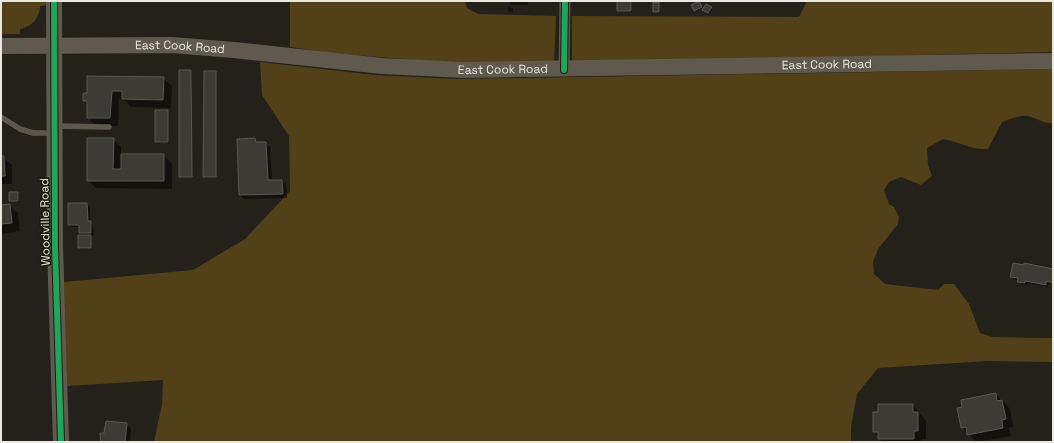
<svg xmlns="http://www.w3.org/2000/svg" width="1054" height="443" font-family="'Space Grotesk',sans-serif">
<rect width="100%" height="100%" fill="#24211b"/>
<path fill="#524018" d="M1,1H46V5L40,6C40,17 32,27 20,29V34H1Z
M290,1H465L467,8L478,14L556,16L554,64L427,61L332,53L290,47Z
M807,1H1053V52L572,63V16L799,17Z
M260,62L375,75L457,79L1053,69V123C1043,124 1037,118 1028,116C1020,115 1010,119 1002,122L988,149C971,150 960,142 943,139L927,148L928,165L932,176L921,185L901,177L889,182L884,190L889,204L894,207L899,217L898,224L878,249L873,262L874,274L885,284L938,290L944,284H954L969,304L980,333L992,337L1053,338V362L988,361L878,368L857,394L851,427V442H154L162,404L163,380L67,386L64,282L193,270L245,239L290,191L289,136L262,95Z"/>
<path fill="#0007" d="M509,1H528V5H512Z
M618,1H632V12L619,11Z
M659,3L660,13H655L654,12Z
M700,3L703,8L696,11L695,10Z
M707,5L712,9L710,14L705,11Z
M508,7L513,8V13L508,12Z
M180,71L192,72V178L180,177Z
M215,72L216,178H206L204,177Z
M163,78L172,86L171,108L131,107L123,99H119L118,126H96L88,118V105L84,101L88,94Z
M168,111L169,143H157L156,142Z
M113,139L121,147V155H164L172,164V189L96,188L88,180Z
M255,139L259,143H265L270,147L272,181H282L286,185L287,198L244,199L240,195Z
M1,156L12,165V184H1Z
M10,193L19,194V202L10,201Z
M87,204L90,207V222L93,225L94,236H91V249H80L79,248L82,236L80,233V227H72L69,224Z
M9,205L18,213L20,231L1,234V206Z
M1024,266L1053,270V284L1049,283L1048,287L1028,283V285L1021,284L1011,277Z
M996,394L1010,409L1013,427L1009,428L1011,436L976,442L962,427Z
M879,405H913L926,421V439H922V442H882L874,432L879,413Z
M127,424L131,428L130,442H101V434L104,435Z"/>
<path fill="#3d3b36" stroke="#5a5853" d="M617,1H631V11H617Z
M699,1L702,7L694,11L691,5Z
M653,2H659V12H653Z
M706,4L712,7L708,13L702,10Z
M179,70H191L192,177H179Z
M204,71H216V177H203Z
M87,76L164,77L163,100L122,99V91H112L110,118H87V101H83V93H87Z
M155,110H168V142H155Z
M87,138H114L113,169H121V154H164V181H87Z
M255,138L256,142H266L268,180H282L283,194L239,195L237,139Z
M1,156H4L5,176H1Z
M9,192H18V201H9Z
M68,203H87L88,221H91V233H79V225H68Z
M10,204L12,223L1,224V205Z
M78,235H91V248H78Z
M1013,263L1024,265V263L1053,269V283L1046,281V285L1025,281V283L1017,282L1018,278L1010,277Z
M996,393L997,401L1002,400L1006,419L1002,420L1003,428L967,435L966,427L961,428L957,408L962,407L961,400Z
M878,404H913V412H918V431H914V439H878V432H873V412H878Z
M106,421L127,423L125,442H101L100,433H104Z"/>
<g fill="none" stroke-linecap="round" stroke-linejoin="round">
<path stroke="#5d584e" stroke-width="5.5" d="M1,117L20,129L33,133H53
M55,126L109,127"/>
<path stroke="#5d584e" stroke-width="11" d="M564,70L565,1"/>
<g stroke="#605a4e" stroke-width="16">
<path d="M54,1L55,246L61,442"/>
<path id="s1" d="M1,46L172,45L234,50L382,66L464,70L1053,61"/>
</g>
<defs>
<path id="cycleway" d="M54,1L55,246L61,442
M564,70L565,1"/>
</defs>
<use href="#cycleway" stroke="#1e190e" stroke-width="8"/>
<use href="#cycleway" stroke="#20a55d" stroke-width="6"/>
</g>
<g text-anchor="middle" stroke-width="3" stroke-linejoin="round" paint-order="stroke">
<g font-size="12" fill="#eae7df" stroke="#1e190e">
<text dy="4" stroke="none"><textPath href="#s1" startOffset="179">East Cook Road</textPath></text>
<text dy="4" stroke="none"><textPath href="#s1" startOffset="827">East Cook Road</textPath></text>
<text dy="4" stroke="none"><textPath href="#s1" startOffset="503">East Cook Road</textPath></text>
<text transform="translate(45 222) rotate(-91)" y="4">Woodville Road</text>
</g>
</g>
<rect width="1054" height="443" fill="none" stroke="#eae7df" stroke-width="4"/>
</svg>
